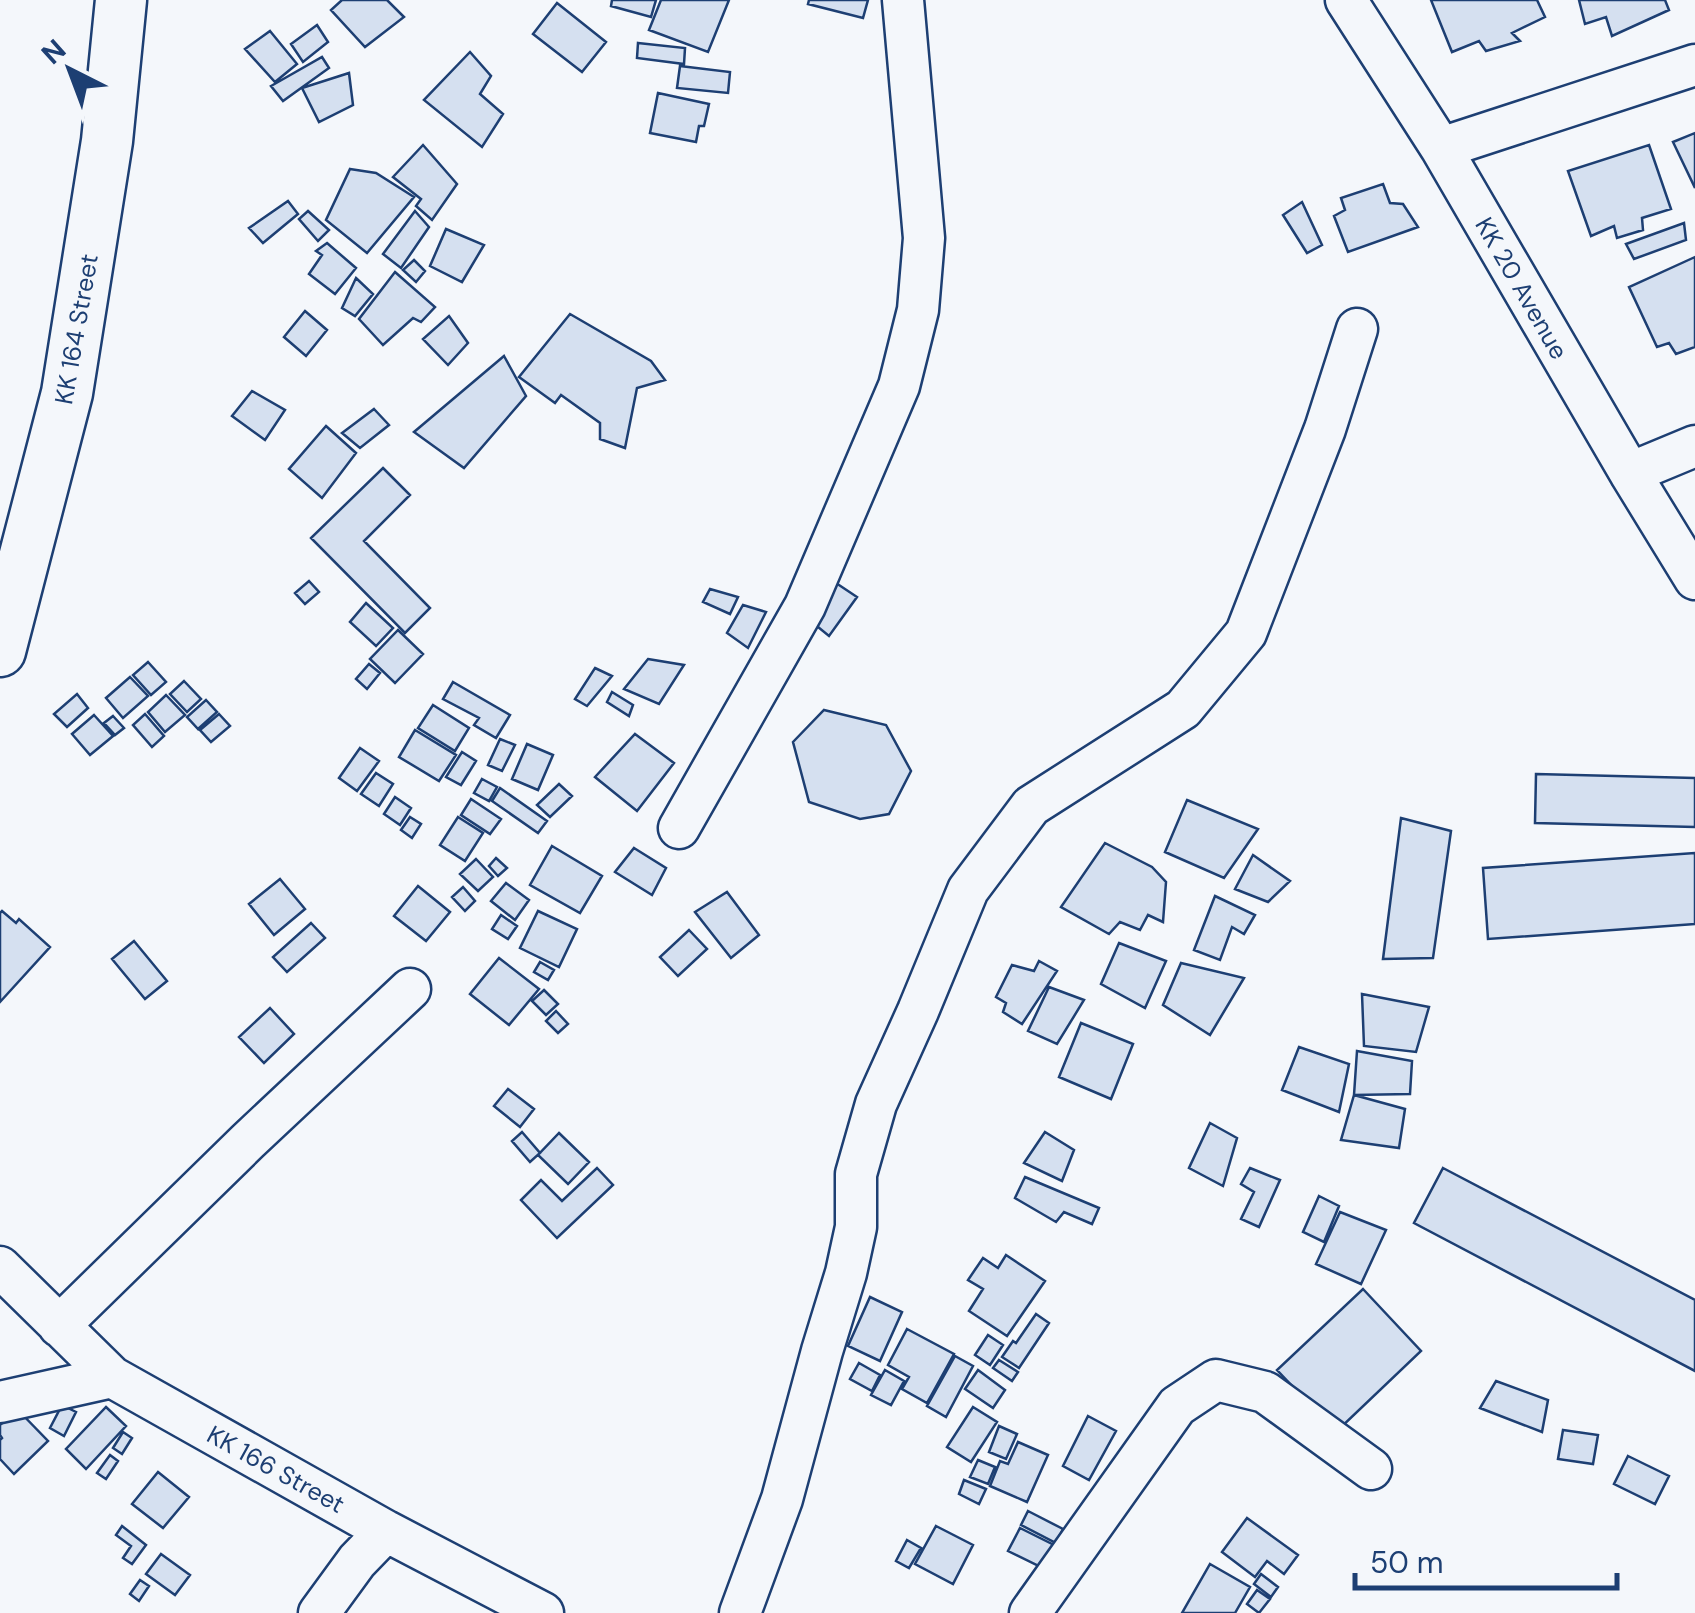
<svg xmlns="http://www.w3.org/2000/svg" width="1695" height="1613" font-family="'DM Sans',sans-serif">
<rect width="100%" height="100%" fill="#f4f7fb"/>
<path fill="#d5e0f0" stroke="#1d3f73" stroke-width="2.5" d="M342,0H387L404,17L365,47L331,10Z
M612,0H656L651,17L611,6Z
M661,0H729L708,52L649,30Z
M809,0H868L863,18L808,4Z
M1431,0H1537L1545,17L1512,33L1520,41L1486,51L1479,41L1452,52Z
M1579,0H1665L1669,10L1612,36L1606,17L1585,24Z
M557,3L606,42L582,72L533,34Z
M317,25L328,42L303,62L291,44Z
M270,31L297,64L275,82L245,49Z
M638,43L685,48L684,64L637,58Z
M470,52L491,76L480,94L503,114L482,147L424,100Z
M322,57L329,68L283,101L271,86Z
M680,66L730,72L728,93L677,88Z
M349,73L353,105L319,122L302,88Z
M658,93L709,104L704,126H699L696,142L650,133Z
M1695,133V188L1673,142Z
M423,145L457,184L432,220L416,206L421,199L393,177Z
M1649,145L1671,209L1642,218L1643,230L1617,238L1614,226L1591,236L1568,171Z
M350,169L376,173L414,197L367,253L326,220Z
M1383,184L1390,203L1403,204L1418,227L1348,252L1334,216L1345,210L1341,198Z
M288,201L298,214L263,243L249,228Z
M1302,202L1322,245L1307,253L1283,215Z
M308,211L329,230L318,241L299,219Z
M415,211L429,227L401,268L383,254Z
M1684,223L1686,240L1634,259L1626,244Z
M446,229L484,245L462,282L430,266Z
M327,243L356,268L335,294L309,274L322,255L316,251Z
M1695,257V347L1676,354L1669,343L1657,347L1629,287Z
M414,260L425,271L416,282L403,270Z
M395,272L435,307L421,322L413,318L383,345L359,319Z
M356,278L373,294L355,316L342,308Z
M305,311L327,330L306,356L284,337Z
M570,314L651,361L665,380L637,388L625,448L600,439V423L561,395L555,403L519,377Z
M449,316L468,343L448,365L423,339Z
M504,356L526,396L464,468L414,432Z
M252,391L285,410L265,440L232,416Z
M374,409L389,425L360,448L342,433Z
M326,426L356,453L322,498L289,469Z
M383,468L410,495L364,541L430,608L405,633L311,538Z
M830,579L857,597L829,636L801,613Z
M309,581L319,592L305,604L295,593Z
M710,589L738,597L730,614L703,602Z
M366,603L393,628L376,646L350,622Z
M743,605L766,612L748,648L727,633Z
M398,630L423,654L395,683L370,659Z
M648,659L684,665L659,704L624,689Z
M148,662L166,682L151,695L133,675Z
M369,664L380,673L367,689L356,679Z
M595,668L612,676L587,706L575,699Z
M130,677L148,696L123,718L106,698Z
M184,681L201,699L187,712L170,694Z
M453,682L510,715L496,738L474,725L479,718L443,699Z
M612,692L633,705L629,716L607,702Z
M77,694L88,708L67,727L54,714Z
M166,695L185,715L165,732L148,712Z
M206,700L217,712L198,729L187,717Z
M433,705L469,728L455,751L418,728Z
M824,710L886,725L911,771L889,814L860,819L809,802L793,742Z
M145,714L164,736L152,747L133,725Z
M219,714L230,726L211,742L200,730Z
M94,715L113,736L90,755L72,734Z
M113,716L124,728L115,735L104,723Z
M415,730L456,755L439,781L399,757Z
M635,734L674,763L637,811L595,777Z
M500,739L515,745L502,771L488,765Z
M527,744L553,755L538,790L512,779Z
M360,748L379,761L357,791L339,778Z
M462,752L476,761L461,785L446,777Z
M376,773L393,784L379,806L361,794Z
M1536,774L1695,778V827L1535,823Z
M482,779L497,787L489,801L474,793Z
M559,784L572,796L550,817L537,805Z
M500,788L547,821L538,833L492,801Z
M395,797L411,808L400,825L384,814Z
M471,799L501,819L490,834L461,815Z
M1187,800L1258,829L1224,878L1165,852Z
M410,817L421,824L412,838L401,830Z
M458,817L483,833L465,861L440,845Z
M1401,818L1451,831L1433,958L1383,959Z
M1105,843L1152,867L1166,882L1163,922L1148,915L1140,930L1120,922L1109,934L1061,907Z
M552,846L602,876L580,913L530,885Z
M634,848L666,868L652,895L615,872Z
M1695,853V924L1488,939L1483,868Z
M1253,855L1290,881L1268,902L1235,889Z
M496,858L507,868L498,876L489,866Z
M476,859L493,877L478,891L460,874Z
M280,879L305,909L274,935L249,904Z
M506,883L529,900L515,920L491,901Z
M418,886L450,912L426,941L394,916Z
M463,887L475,901L465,911L452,897Z
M727,892L759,935L731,958L695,912Z
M1215,896L1255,915L1244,934L1232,927L1220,960L1194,950Z
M2,911L16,923L19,919L50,947L0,1002V913Z
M538,911L577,929L559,967L520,948Z
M501,915L517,926L508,939L492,929Z
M311,923L325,938L287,972L273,957Z
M689,930L707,949L678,976L660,957Z
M134,941L167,981L145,999L112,959Z
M1119,943L1166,961L1145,1008L1101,984Z
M499,958L539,989L509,1025L470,994Z
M1039,961L1057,971L1022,1024L1003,1012L1006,1003L996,997L1012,965L1034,971Z
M540,962L554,970L548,980L534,972Z
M1181,963L1244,978L1210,1035L1163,1005Z
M1049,987L1084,1000L1057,1044L1028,1031Z
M544,990L558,1004L546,1015L532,1001Z
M1362,994L1429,1007L1416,1052L1364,1046Z
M270,1008L294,1034L264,1063L239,1037Z
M556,1011L568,1024L558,1033L546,1021Z
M1081,1023L1133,1044L1111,1099L1059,1077Z
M1299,1047L1349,1064L1339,1112L1282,1090Z
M1357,1051L1412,1061L1410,1094L1354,1095Z
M508,1089L534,1109L520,1127L494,1106Z
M1354,1095L1405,1109L1399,1148L1341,1140Z
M1210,1123L1237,1138L1223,1186L1189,1168Z
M522,1132L540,1153L530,1162L512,1141Z
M1045,1132L1074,1150L1062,1181L1024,1163Z
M559,1133L589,1162L568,1184L538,1155Z
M597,1168L613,1185L557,1238L521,1200L541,1180L562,1201Z
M1250,1168L1280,1180L1259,1227L1241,1219L1254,1192L1241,1184Z
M1443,1168L1695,1300V1371L1414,1223Z
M1025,1177L1099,1208L1092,1224L1064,1212L1056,1222L1015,1198Z
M1319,1196L1339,1206L1324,1242L1303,1232Z
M1340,1212L1386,1230L1361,1284L1316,1264Z
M1006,1255L1045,1281L1007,1336L969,1311L983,1289L968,1280L983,1258L998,1268Z
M1363,1289L1421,1351L1336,1432L1277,1370Z
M870,1297L902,1312L880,1361L848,1346Z
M1036,1314L1049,1323L1019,1368L1002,1357L1013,1341L1016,1343Z
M907,1329L954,1354L927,1403L902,1389L909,1377L888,1365Z
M988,1335L1003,1345L990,1365L975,1355Z
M955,1356L973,1366L946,1417L927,1406Z
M999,1360L1018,1372L1012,1381L993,1368Z
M859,1363L880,1375L872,1391L850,1379Z
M885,1370L904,1381L891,1405L871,1395Z
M978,1370L1005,1390L993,1408L965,1389Z
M1496,1381L1548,1400L1542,1432L1480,1408Z
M62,1405L76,1412L64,1436L50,1428Z
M106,1407L126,1426L86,1469L66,1449Z
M973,1407L997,1422L971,1462L947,1447Z
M17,1409L48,1441L14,1474L0,1459V1440L2,1438L0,1435V1425Z
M1088,1416L1116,1431L1089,1480L1063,1466Z
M999,1426L1017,1434L1006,1459L989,1452Z
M1563,1430L1598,1435L1593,1464L1558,1459Z
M123,1432L132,1438L122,1454L113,1448Z
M1018,1442L1048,1455L1027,1502L990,1486L1000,1461L1008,1464Z
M110,1455L118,1461L106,1479L97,1473Z
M1628,1456L1669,1476L1655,1504L1614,1484Z
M978,1460L995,1467L988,1484L970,1477Z
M158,1472L189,1497L163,1528L132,1504Z
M964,1480L986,1489L979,1504L959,1494Z
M1028,1511L1063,1529L1056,1543L1021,1525Z
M1247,1518L1298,1555L1284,1574L1267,1561L1255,1577L1222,1552Z
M122,1526L146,1545L132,1564L123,1558L131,1546L116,1535Z
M936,1526L973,1545L953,1584L915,1564Z
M1020,1528L1054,1545L1043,1568L1008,1551Z
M907,1540L921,1548L909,1568L896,1561Z
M161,1554L190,1575L175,1595L146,1574Z
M1210,1564L1250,1587L1235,1613H1182Z
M1261,1574L1278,1587L1271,1597L1254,1584Z
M140,1580L149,1586L139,1601L130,1594Z
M1257,1590L1270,1599L1259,1613L1247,1604Z"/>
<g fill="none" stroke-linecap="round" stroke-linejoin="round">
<defs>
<path id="minor" d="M1346,0L1441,148L1630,473L1695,579
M1441,148L1695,65
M1630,473L1695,446
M679,828L805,606L899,386L918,310L924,238L903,0
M0,1267L112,1377
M59,1326L248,1141L410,989
M0,1402L112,1377L386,1531L543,1613
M319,1613L357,1561L386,1531
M740,1613L782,1499L822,1351L846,1273L856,1227V1174L876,1104L918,1011L968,890L1031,806L1183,709L1246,633L1325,429L1357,329
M1030,1613L1177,1406L1216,1380L1265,1392L1371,1469"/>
<path id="major" d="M0,651L67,393L107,141L121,0"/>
</defs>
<use href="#minor" stroke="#1d3f73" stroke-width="45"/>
<use href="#major" stroke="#1d3f73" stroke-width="55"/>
<use href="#minor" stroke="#f4f7fb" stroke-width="40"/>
<use href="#major" stroke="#f4f7fb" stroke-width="50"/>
</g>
<g text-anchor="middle" stroke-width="8" stroke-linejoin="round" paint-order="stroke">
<g font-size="25" fill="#1d3f73" stroke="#f4f7fb">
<text transform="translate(1522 288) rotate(60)" y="9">KK 20 Avenue</text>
<text transform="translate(76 329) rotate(-80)" y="9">KK 164 Street</text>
<text transform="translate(276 1469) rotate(29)" y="9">KK 166 Street</text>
</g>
</g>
<g transform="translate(70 70) rotate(318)" stroke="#f4f7fb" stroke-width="8" paint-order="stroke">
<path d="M0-8L18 38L0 25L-18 38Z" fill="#1d3f73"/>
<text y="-15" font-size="28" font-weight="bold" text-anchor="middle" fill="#1d3f73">N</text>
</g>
<path d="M1355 1573v15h262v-15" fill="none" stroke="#1d3f73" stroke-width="5"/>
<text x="1370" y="1573" font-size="30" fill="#1d3f73" stroke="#f4f7fb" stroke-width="8" paint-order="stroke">50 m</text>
</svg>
